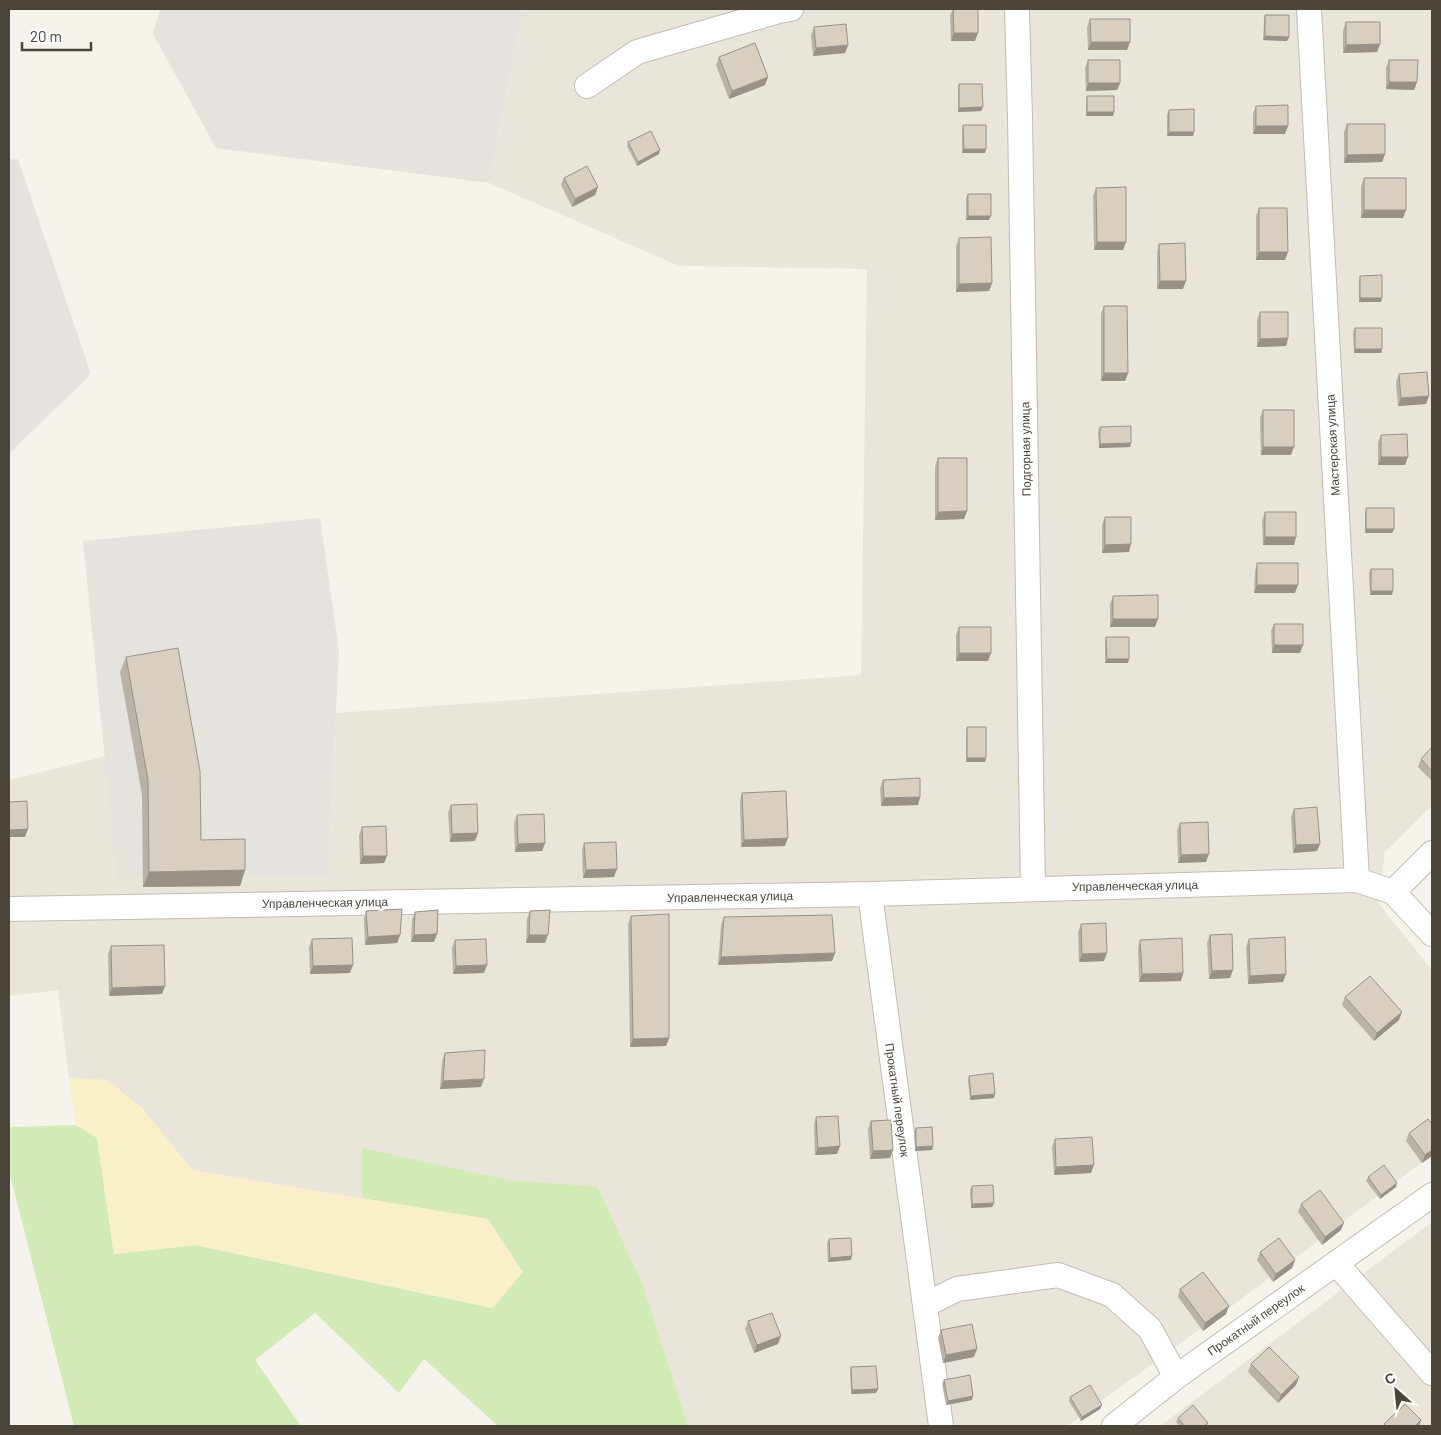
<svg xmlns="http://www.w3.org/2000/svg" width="1441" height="1435" font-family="Barlow,sans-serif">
<rect width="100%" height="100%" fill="#f6f3ec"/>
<path fill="#eae5da" d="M523,9H1432V805L1385,852L1378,903L1432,970V1155L1240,1300L1067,1426H688L643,1285L598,1187L488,1219L192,1170L143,1109L107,1080L69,1078L58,990L9,996V780L105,756L118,879L328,876L336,713L861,675L867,269L679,266L489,183Z
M1432,1222V1426H1160Z"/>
<path fill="#e6e2dd" d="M160,9H523L489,183L216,148L153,34Z
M18,159L91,374L9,454V160Z
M320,518L339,651L328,876L117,879L83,541Z"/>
<path fill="#d2eab5" d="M76,1125L97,1138L114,1254L195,1245L492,1308L488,1219L362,1198V1148L508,1180L598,1187L643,1285L688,1426H498L424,1359L399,1393L315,1313L255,1360L301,1426H74L9,1171V1127Z"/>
<path fill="#f9efc9" d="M69,1078L107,1080L143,1109L192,1170L488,1219L523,1272L493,1308L195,1245L114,1254L97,1138L76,1125Z"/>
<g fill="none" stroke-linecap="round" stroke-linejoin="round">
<defs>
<path id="street" d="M1017,9L1020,118L1033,889
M1309,9L1357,880
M587,86L637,52L779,11L791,9
M1393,892L1432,853
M870,894L941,1426
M9,909L870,894L1357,880L1393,892L1432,934
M1336,1263L1432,1373
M925,1305L957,1289L1058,1275L1112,1295L1150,1329L1176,1377
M1114,1426L1176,1377L1432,1195"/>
</defs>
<use href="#street" stroke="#c2bbae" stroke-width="26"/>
<use href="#street" stroke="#fff" stroke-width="24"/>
</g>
<path fill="#bab2a6" d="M953,9H978L975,41H951L950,15Z
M1265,15L1289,37L1287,41L1263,40L1264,19Z
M1090,19L1130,42L1127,50H1088L1087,27Z
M1346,22L1380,44L1377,52L1343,53V30Z
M814,27L848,45L845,53L813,56L811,35Z
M719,57L765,85L729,99L716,65Z
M1088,60L1120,83L1117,90L1086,91L1085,68Z
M1389,60L1417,82L1414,90L1386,89V68Z
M959,84L983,107L981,111L958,112V88Z
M1087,96L1113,116H1086V100Z
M1256,106L1285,134H1253V114Z
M1169,110L1194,132L1193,136H1167V114Z
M1347,124L1385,154L1382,162L1344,163V132Z
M963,125L986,149L985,153H962V129Z
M628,142L659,154L637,166L627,146Z
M564,178L598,187L595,195L572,207L561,185Z
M1364,178L1403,218H1361V186Z
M1096,188L1126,242L1123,250H1094L1093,196Z
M968,194L989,220H966V198Z
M1259,208L1285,260H1256V216Z
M959,238L992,283L989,291L956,292V246Z
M1159,244L1183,289H1157V252Z
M1360,276L1381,302H1359V280Z
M1104,306L1128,373L1125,381H1101V314Z
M1260,312L1288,338L1286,346L1257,347V320Z
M1355,328L1382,349L1381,353H1354L1353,332Z
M1399,374L1426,404L1398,406L1396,382Z
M1263,410L1291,455H1261L1260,418Z
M1100,427L1131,443L1130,447L1099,448L1098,431Z
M1381,435L1405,465H1378V442Z
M938,458L967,511L964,519L935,520V466Z
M1366,508L1392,533H1365V512Z
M1265,512L1296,537L1294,545H1263L1262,520Z
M1105,517L1129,552L1102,553V525Z
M1257,563L1295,593H1254L1255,571Z
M1371,569L1392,595H1370L1369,573Z
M1113,596L1155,627H1110V604Z
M1274,624L1303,645L1300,653H1272L1271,631Z
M959,627L991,653L988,661H956V635Z
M1106,637L1128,663H1105V641Z
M126,657L201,840L245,870L240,886L143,887L142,795L120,672Z
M967,727L986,758L985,762H966V731Z
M1432,747V781L1418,767L1421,759Z
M883,780L920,797L918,805L881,806L880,788Z
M742,793L785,846L741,847L740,800Z
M451,805L475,841L450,842L448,813Z
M1294,809L1317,851L1293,853L1291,817Z
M517,815L545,843L542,851L515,852L514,823Z
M1180,823L1206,862L1178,863L1177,831Z
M362,827L387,856L384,863L360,864L359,835Z
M584,843L614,877L583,878L582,850Z
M366,911L400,935L397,943L365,945L364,919Z
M530,911L545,943H526L527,919Z
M415,912L434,942H411L412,920Z
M631,916L669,1038L666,1046L630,1047L628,924Z
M724,917L835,953L832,961L718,965L721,925Z
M1081,924L1104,961L1079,962L1078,932Z
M1210,935L1230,978L1209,979L1207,943Z
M312,939L350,973L310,974L309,947Z
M1249,939L1283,982L1248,984L1246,947Z
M455,940L484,973L453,974L452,948Z
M1140,940L1183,973L1181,981L1139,982L1138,948Z
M111,946L165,986L162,994L109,996L108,954Z
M1345,997L1399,1020L1374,1041L1342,1005Z
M445,1053L481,1087L440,1089L442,1061Z
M969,1076L994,1098L970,1100L968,1080Z
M816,1117L840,1146L837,1154L815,1155L814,1125Z
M871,1121L890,1158L870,1159L868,1129Z
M916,1128L933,1146L932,1150L915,1151L914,1132Z
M1409,1133L1432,1156L1422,1163L1406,1141Z
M1055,1139L1091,1173L1054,1175L1052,1147Z
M1368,1177L1396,1187L1380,1199L1366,1181Z
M972,1186L994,1203L992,1207L971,1208L970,1190Z
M1301,1204L1341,1230L1322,1245L1298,1212Z
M829,1239L851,1260L828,1262L827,1243Z
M1260,1252L1295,1260L1292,1268L1273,1282L1257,1260Z
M1180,1289L1226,1314L1203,1331L1178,1297Z
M748,1321L778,1344L754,1353L745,1329Z
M941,1330L974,1357L943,1363L938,1338Z
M1251,1364L1299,1377L1296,1385L1278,1403L1248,1372Z
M851,1367L878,1389L876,1393L851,1394L850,1371Z
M944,1380L972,1400L946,1405L942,1384Z
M1070,1397L1100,1409L1081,1421L1069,1401Z
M1178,1418L1208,1423L1207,1426H1180L1176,1422Z"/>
<path fill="#979187" d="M954,33H978L975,41H951Z
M1265,36L1289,37L1287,41L1263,40Z
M1091,42H1130L1127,50H1088Z
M1380,44L1377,52L1343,53L1346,45Z
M848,45L845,53L813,56L816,48Z
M768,77L765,85L729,99L732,91Z
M1389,82H1417L1414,90L1386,89Z
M1088,83H1120L1117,90L1086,91Z
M983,107L981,111L958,112L959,108Z
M1087,112H1114L1113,116H1086Z
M1256,126H1288L1285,134H1253Z
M1169,132H1194L1193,136H1167Z
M964,149H986L985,153H962Z
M660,150L659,154L637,166L638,162Z
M1385,154L1382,162L1344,163L1347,155Z
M598,187L595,195L572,207L575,199Z
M1364,210H1406L1403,218H1361Z
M968,216H991L989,220H966Z
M1097,242H1126L1123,250H1094Z
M1259,252H1288L1285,260H1256Z
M1160,281H1186L1183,289H1157Z
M992,283L989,291L956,292L959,284Z
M1360,298H1382L1381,302H1359Z
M1288,338L1286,346L1257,347L1260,339Z
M1355,349H1382L1381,353H1354Z
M1104,373H1128L1125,381H1101Z
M1429,396L1426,404L1398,406L1401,398Z
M1131,443L1130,447L1099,448L1100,444Z
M1263,447H1294L1291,455H1261Z
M1381,457H1408L1405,465H1378Z
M967,511L964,519L935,520L938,512Z
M1366,529H1394L1392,533H1365Z
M1265,537H1296L1294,545H1263Z
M1131,544L1129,552L1102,553L1105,545Z
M1257,585H1298L1295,593H1254Z
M1371,591H1393L1392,595H1370Z
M1113,619H1158L1155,627H1110Z
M1274,645H1303L1300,653H1272Z
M959,653H991L988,661H956Z
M1107,659H1129L1128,663H1105Z
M967,758H986L985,762H966Z
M920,797L918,805L881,806L884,798Z
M28,829L25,837H9V830Z
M478,833L475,841L450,842L452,834Z
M788,838L785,846L741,847L744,840Z
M545,843L542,851L515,852L518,844Z
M1320,844L1317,851L1293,853L1296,845Z
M1209,854L1206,862L1178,863L1181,855Z
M363,856H387L384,863L360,864Z
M617,869L614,877L583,878L586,870Z
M245,870L240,886L143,887L149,872Z
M437,934L434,942H411L414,935Z
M400,935L397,943L365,945L368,937Z
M529,935H548L545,943H526Z
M835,953L832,961L718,965L721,957Z
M1107,953L1104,961L1079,962L1082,954Z
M353,965L350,973L310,974L313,966Z
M487,965L484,973L453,974L456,966Z
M1233,970L1230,978L1209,979L1212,971Z
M1183,973L1181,981L1139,982L1142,974Z
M1286,974L1283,982L1248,984L1250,976Z
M165,986L162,994L109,996L112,988Z
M1402,1012L1399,1020L1374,1041L1377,1033Z
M669,1038L666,1046L630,1047L633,1039Z
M484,1079L481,1087L440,1089L443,1081Z
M995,1094L994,1098L970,1100L971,1096Z
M840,1146L837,1154L815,1155L818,1148Z
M933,1146L932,1150L915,1151L916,1147Z
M893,1150L890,1158L870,1159L873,1151Z
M1432,1150V1156L1422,1163L1425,1155Z
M1094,1165L1091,1173L1054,1175L1056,1167Z
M1397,1183L1396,1187L1380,1199L1381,1195Z
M994,1203L992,1207L971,1208L972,1204Z
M1344,1223L1341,1230L1322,1245L1325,1237Z
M852,1256L851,1260L828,1262L830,1258Z
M1295,1260L1292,1268L1273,1282L1276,1274Z
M1229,1306L1226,1314L1203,1331L1205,1323Z
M781,1336L778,1344L754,1353L757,1345Z
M977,1349L974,1357L943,1363L946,1355Z
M1299,1377L1296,1385L1278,1403L1281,1395Z
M878,1389L876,1393L851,1394L852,1390Z
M973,1396L972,1400L946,1405L948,1401Z
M1102,1405L1100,1409L1081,1421L1082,1417Z
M1421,1420L1419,1426H1415Z"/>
<path fill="#d8cfc1" stroke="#979187" d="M953,9H978V33H954Z
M1265,15H1289V37L1265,36Z
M1090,19H1130V42H1091Z
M1346,22H1380V44L1346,45Z
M846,24L848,45L816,48L814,27Z
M755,43L768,77L732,91L719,57Z
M1088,60H1120V83H1088Z
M1389,60H1418L1417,82H1389Z
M959,84H982L983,107L959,108Z
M1087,96H1114V112H1087Z
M1288,105V126H1256V106Z
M1194,109V132H1169V110Z
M1347,124H1385V154L1347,155Z
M963,125H986V149H964Z
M651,131L660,150L638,162L628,142Z
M587,166L598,187L575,199L564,178Z
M1364,178H1406V210H1364Z
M1126,187V242H1097L1096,188Z
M968,194H991V216H968Z
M1259,208H1287L1288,252H1259Z
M991,237L992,283L959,284V238Z
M1185,243L1186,281H1160L1159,244Z
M1382,275V298H1360V276Z
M1104,306H1127L1128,373H1104Z
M1260,312H1288V338L1260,339Z
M1355,328H1382V349H1355Z
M1427,372L1429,396L1401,398L1399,374Z
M1263,410H1294V447H1263Z
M1131,426V443L1100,444V427Z
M1407,434L1408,457H1381V435Z
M938,458H967V511L938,512Z
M1366,508H1394V529H1366Z
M1265,512H1296V537H1265Z
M1105,517H1131V544L1105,545Z
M1257,563H1298V585H1257Z
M1371,569H1393V591H1371Z
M1158,595V619H1113V596Z
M1274,624H1303V645H1274Z
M959,627H991V653H959Z
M1106,637H1129V659H1107Z
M178,648L200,771L201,840L245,839V870L149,872L148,780L126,657Z
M967,727H986V758H967Z
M1432,747V771L1421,759Z
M920,778V797L884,798L883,780Z
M786,791L788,838L744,840L742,793Z
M27,801L28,829L9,830V802Z
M477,804L478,833L452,834L451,805Z
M1317,807L1320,844L1296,845L1294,809Z
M544,814L545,843L518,844L517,815Z
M1208,822L1209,854L1181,855L1180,823Z
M386,826L387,856H363L362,827Z
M616,842L617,869L586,870L584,843Z
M402,909L400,935L368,937L366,911Z
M438,910L437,934L414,935L415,912Z
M550,910L548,935H529L530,911Z
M669,914V1038L633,1039L631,916Z
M832,915L835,953L721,957L724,917Z
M1106,923L1107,953L1082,954L1081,924Z
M1232,934L1233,970L1212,971L1210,935Z
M1285,937L1286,974L1250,976L1249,939Z
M352,938L353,965L313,966L312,939Z
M1182,938L1183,973L1142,974L1140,940Z
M486,939L487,965L456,966L455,940Z
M164,945L165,986L112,988L111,946Z
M1370,976L1402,1012L1377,1033L1345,997Z
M485,1050L484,1079L443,1081L445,1053Z
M993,1073L995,1094L971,1096L969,1076Z
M838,1116L840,1146L818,1148L816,1117Z
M1428,1119L1432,1124V1150L1425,1155L1409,1133Z
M891,1120L893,1150L873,1151L871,1121Z
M932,1127L933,1146L916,1147V1128Z
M1092,1137L1094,1165L1056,1167L1055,1139Z
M1384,1165L1397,1183L1381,1195L1368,1177Z
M993,1185L994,1203L972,1204V1186Z
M1320,1190L1344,1223L1325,1237L1301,1204Z
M851,1238L852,1256L830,1258L829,1239Z
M1279,1238L1295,1260L1276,1274L1260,1252Z
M1203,1272L1229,1306L1205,1323L1180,1289Z
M772,1313L781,1336L757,1345L748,1321Z
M972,1324L977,1349L946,1355L941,1330Z
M1269,1347L1299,1377L1281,1395L1251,1364Z
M876,1366L878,1389L852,1390L851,1367Z
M970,1375L973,1396L948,1401L944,1380Z
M1090,1385L1102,1405L1082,1417L1070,1397Z
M1405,1404L1421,1420L1415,1426H1386L1384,1424Z
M1193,1405L1208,1423L1204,1426H1185L1178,1418Z"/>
<g text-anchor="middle" stroke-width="5" stroke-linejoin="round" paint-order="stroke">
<g font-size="12" fill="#4b4439" stroke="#fff">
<text transform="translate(1333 445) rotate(-93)" y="4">Мастерская улица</text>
<text transform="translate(1026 449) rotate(-91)" y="4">Подгорная улица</text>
<text transform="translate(1135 886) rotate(-1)" y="4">Управленческая улица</text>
<text transform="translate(730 897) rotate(-1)" y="4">Управленческая улица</text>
<text transform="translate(325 903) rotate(-1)" y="4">Управленческая улица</text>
<text transform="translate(897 1100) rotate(82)" y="4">Прокатный переулок</text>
<text transform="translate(1256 1320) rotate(-35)" y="4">Прокатный переулок</text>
</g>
</g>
<rect width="1441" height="1435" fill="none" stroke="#4b4439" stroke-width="20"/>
<g transform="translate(1396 1390) rotate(333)" stroke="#ffffff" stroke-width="4" paint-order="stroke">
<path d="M0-4L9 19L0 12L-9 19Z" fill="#4b4439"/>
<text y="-8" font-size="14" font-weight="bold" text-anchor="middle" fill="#4b4439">С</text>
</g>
<path d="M22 42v8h69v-8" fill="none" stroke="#4b4439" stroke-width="2.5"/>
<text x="30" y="42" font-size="15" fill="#4b4439" stroke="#ffffff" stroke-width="4" paint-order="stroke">20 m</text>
</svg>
